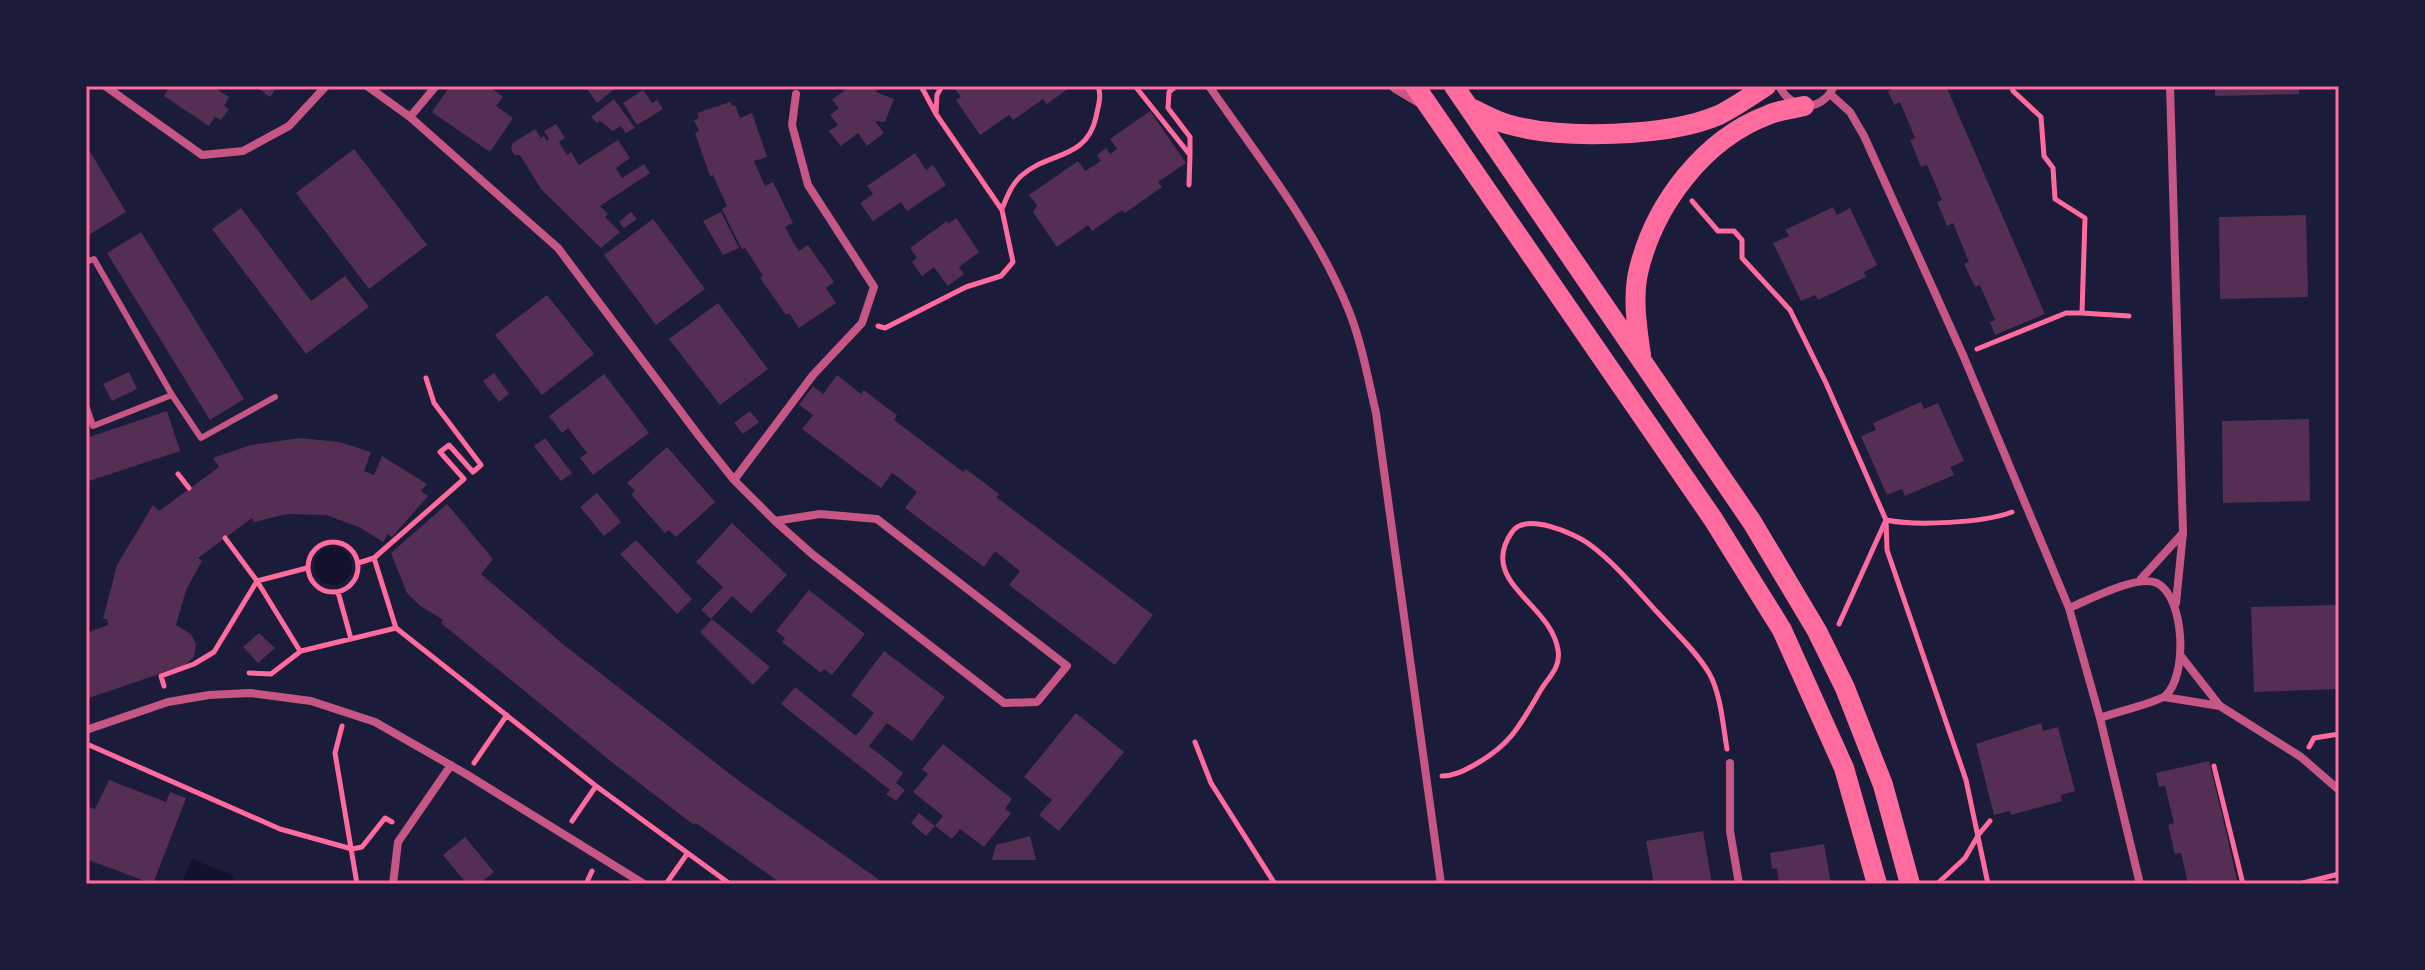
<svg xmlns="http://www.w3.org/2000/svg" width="2425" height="970" font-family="'Fira Sans',sans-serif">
<rect width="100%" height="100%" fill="#1b1b3a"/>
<path fill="#12122b" d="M314 566a19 19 0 1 1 38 0a19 19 0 1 1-38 0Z
M192,859L234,876L231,884H192L183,880Z"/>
<path fill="#542f53" d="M170,86H212L229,97L224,106L229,109L221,120L215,117L209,126L164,96Z
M255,86H278L270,97Z
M450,86H467L472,89L474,86H492L491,88L503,97L496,106L513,118L490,152L432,112Z
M585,86H618L597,103Z
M850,86H878L876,92L894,99L885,122L875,121L884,133L867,146L858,133L841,146L829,131L838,125L830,115L839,108L832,100Z
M953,86H1072L1047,104L1043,99L1013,120L1009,115L980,135L956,100L961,97Z
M1901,86H1946L2045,314L1995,335L1990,322L1995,320L1980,285L1975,287L1964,264L1969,262L1953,223L1947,226L1937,202L1942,200L1927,165L1921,167L1910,140L1915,138L1900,102L1894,105L1888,91Z
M2215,86H2299V94L2215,96Z
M643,90L652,103L657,100L663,109L637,125L623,103Z
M614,99L635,128L626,133L620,126L613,131L600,121L597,123L591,117Z
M730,102L732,106L735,105L740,118L752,113L767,157L754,161L765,186L773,182L793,223L785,227L792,240L799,251L808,245L834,282L826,288L836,303L799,328L789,313L786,315L760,278L763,276L745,248L742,249L732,230L722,209L727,206L713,175L710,176L695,133L699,131L694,120L699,118L697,113Z
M1150,111L1186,163L1158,182L1162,187L1125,213L1122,210L1092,231L1088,225L1057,247L1033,212L1037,205L1029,195L1078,161L1085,171L1101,161L1097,155L1106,148L1110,154L1117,149L1110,139Z
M556,124L565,138L559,142L567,155L571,152L579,165L618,140L630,158L616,168L622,178L644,164L650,173L600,206L608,214L605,217L620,232L601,248L541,189L520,155H514L511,149L513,143L535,129L541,138L544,136L547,141L549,139L544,131Z
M86,145L126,212L89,235L86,230Z
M354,149L427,245L369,289L296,193Z
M915,153L926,170L933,165L946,185L907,211L901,202L873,221L860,203L873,194L867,186Z
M1833,207L1837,215L1850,208L1877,265L1864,272L1866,277L1818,300L1815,295L1801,301L1773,243L1789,236L1785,230Z
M241,208L311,301L345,276L369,307L306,354L212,229Z
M631,212L637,219L624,228L619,222Z
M721,212L739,248L723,255L703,221Z
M2306,215L2308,297L2220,299L2219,217Z
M956,218L979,252L959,267L964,274L948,286L934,267L922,276L912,262L917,258L910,248L947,221L948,224Z
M653,219L705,289L656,325L604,255Z
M141,232L244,399L210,420L107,253Z
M547,295L594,354L542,395L495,335Z
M718,303L768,369L720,405L669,339Z
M129,372L137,389L112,401L103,384Z
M494,373L509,394L499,402L483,381Z
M604,374L649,433L593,475L580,458L587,453L568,428L562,433L549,416Z
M837,375L861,394L864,390L883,405L897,415L894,420L963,472L966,469L999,494L996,497L1153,615L1115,665L1009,585L1020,571L1001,556L995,551L984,567L905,508L917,492L898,477L892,473L881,488L802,429L813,415L799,405L813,386L823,394Z
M1921,402L1924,409L1938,403L1964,461L1950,467L1954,475L1905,496L1902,489L1887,495L1861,436L1876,430L1873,423Z
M167,411L180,451L86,482V438Z
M750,411L759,422L743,434L734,423Z
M2309,419L2310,501L2223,503L2222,421Z
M301,438L339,442L371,452L364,471L374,475L382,456L427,484L421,491L428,496L392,537L388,534L383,542L359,527L326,515L287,514L254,522L252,518L198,558L202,561L186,590L176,625L191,634L196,644L194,657L185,665L86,699V633L108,625L107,619H103L117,565L153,505L159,511L219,467L213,458L251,445Z
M545,438L572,473L561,481L534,446Z
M667,447L715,502L676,537L669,530L665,533L648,514L631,494L635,491L627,483Z
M597,493L621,522L604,536L580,507Z
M447,504L493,559L481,574L564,645L739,781L885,884H782L696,823L694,825L613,763L441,623L443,620L419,605L407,593L391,553Z
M732,523L787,575L751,613L732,596L711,619L701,610L723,587L696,562Z
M636,540L692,599L677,614L620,554Z
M809,590L865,634L832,675L824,669L821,673L782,642L785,638L776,631Z
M2338,605L2339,689L2254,692L2251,607Z
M712,619L770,667L753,685L700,632Z
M259,633L275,648L258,663L243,647Z
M884,651L945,697L912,741L887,723L869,746L903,773L896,783L905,790L896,801L886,794L890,790L781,704L795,687L856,736L874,713L851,695Z
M1076,713L1124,752L1059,831L1039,815L1052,800L1024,777Z
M2041,723L2043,731L2058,727L2075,791L2061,795L2062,801L2011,815L2010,811L1994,815L1976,744Z
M943,744L1012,799L1005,809L1011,813L984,847L960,829L952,839L935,826L943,816L913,792L928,774L922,769Z
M2209,761L2225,827L2238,884H2188L2181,853L2175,854L2168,825L2174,823L2165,786L2159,787L2156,773Z
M109,780L166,802L170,792L186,798L153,884L86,859V806L95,809Z
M919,813L935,826L926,836L911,823Z
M1703,831L1712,884H1654L1646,841Z
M1030,836L1036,860H992L996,845Z
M465,837L494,872L479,884H467L443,855Z
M1824,844L1831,884H1779L1777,868L1772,869L1770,853Z"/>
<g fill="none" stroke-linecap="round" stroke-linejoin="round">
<path stroke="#ff6b9d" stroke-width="5" d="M1135,86L1190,155L1189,185
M1176,86L1169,92L1168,108L1190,137V154
M936,113L937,95L942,86
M1692,201L1718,231H1734L1742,240V258L1790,310L1826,383L1886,520L1887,550L1966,780L1988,884
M1002,209C1007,197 1011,185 1021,176C1047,152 1087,160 1096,117C1098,106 1102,97 1098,86
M2082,313L2129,316
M878,326L885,328L966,287L1001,276L1013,262L1002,210L936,114L921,86
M1977,349L2066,313H2082L2085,218L2055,199L2053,168L2044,156L2041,117L2013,91L2012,86
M426,378L434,403L481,465L473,472L449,445L440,452L464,479L374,558L396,628L596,786L730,884
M178,474L189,488
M308 567a25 25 0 1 1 50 0a25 25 0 1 1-50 0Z
M358,563L374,558
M338,592L351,639
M1839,624L1886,520C1916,526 1983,523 2012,512
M300,651L257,581L307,568
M249,673L271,674L301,651L396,628
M164,686L161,676L194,664L214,652L257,581L225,538
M342,726L335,753L357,884
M1195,742L1211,783L1275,884
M89,745L280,829L352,849L362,847L385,818L392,822
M2309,747L2314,738L2339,734
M474,763L507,715
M2214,766L2243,884
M1442,776C1455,776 1465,770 1476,764C1513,743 1521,723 1542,688C1550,676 1561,666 1558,650C1551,603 1477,582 1512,532C1525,512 1574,533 1589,544C1615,563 1636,589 1658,613C1675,632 1696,651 1709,673C1721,694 1723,726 1727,749
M572,821L596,786
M586,884L592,871
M666,884L687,854
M1937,884L1965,858L1979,834L1990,821
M2299,884L2339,874"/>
<path stroke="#c65784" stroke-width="6" d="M86,262L94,259L172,395L201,438L275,397
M86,405L93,426L172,395"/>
<path stroke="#c65784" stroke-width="8" d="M105,86L202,155L243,151L289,126L326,86
M367,86L410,117L558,248L699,436L734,480L775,521L812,554L1004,703L1037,702L1067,666L877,519L820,514L775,521
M1209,86C1259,158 1316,229 1349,311C1362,344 1368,379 1376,413L1441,884
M1779,86C1792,111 1822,113 1834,86
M2170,86L2183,533L2176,603
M1830,94L1850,112L1864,136L1963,355L2069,608L2100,718L2140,884
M410,117L436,86
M734,480L813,375L862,323L874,287L808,185L792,125L796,94
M2140,580L2182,534
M2069,608C2089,600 2137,574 2157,583C2185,597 2188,677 2165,696C2155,703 2113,713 2100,718
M2180,655L2220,706L2301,757L2339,790
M2164,697L2220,706
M86,730L168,702L209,695L250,693L311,701L375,722L466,774L644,884
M1730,763V831L1739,884
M393,884L398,842L451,765"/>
<path stroke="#c65784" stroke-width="14" d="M1396,86L1423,102"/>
<path stroke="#ff6b9d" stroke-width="20" d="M1415,86L1713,519L1782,630L1844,768L1877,884
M1454,86L1752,522L1817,631L1845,688L1883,785L1910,884
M1468,107C1480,112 1493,120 1507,124C1560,140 1668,137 1719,115C1735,107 1751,96 1766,86
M1641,355C1637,328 1632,296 1639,269C1655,204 1704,139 1768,115C1779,110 1792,109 1804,106"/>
</g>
<rect width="2425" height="970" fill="none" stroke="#1b1b3a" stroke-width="176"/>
<rect x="88" y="88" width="2249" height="794" fill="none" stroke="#ff6b9d" stroke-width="3"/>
</svg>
